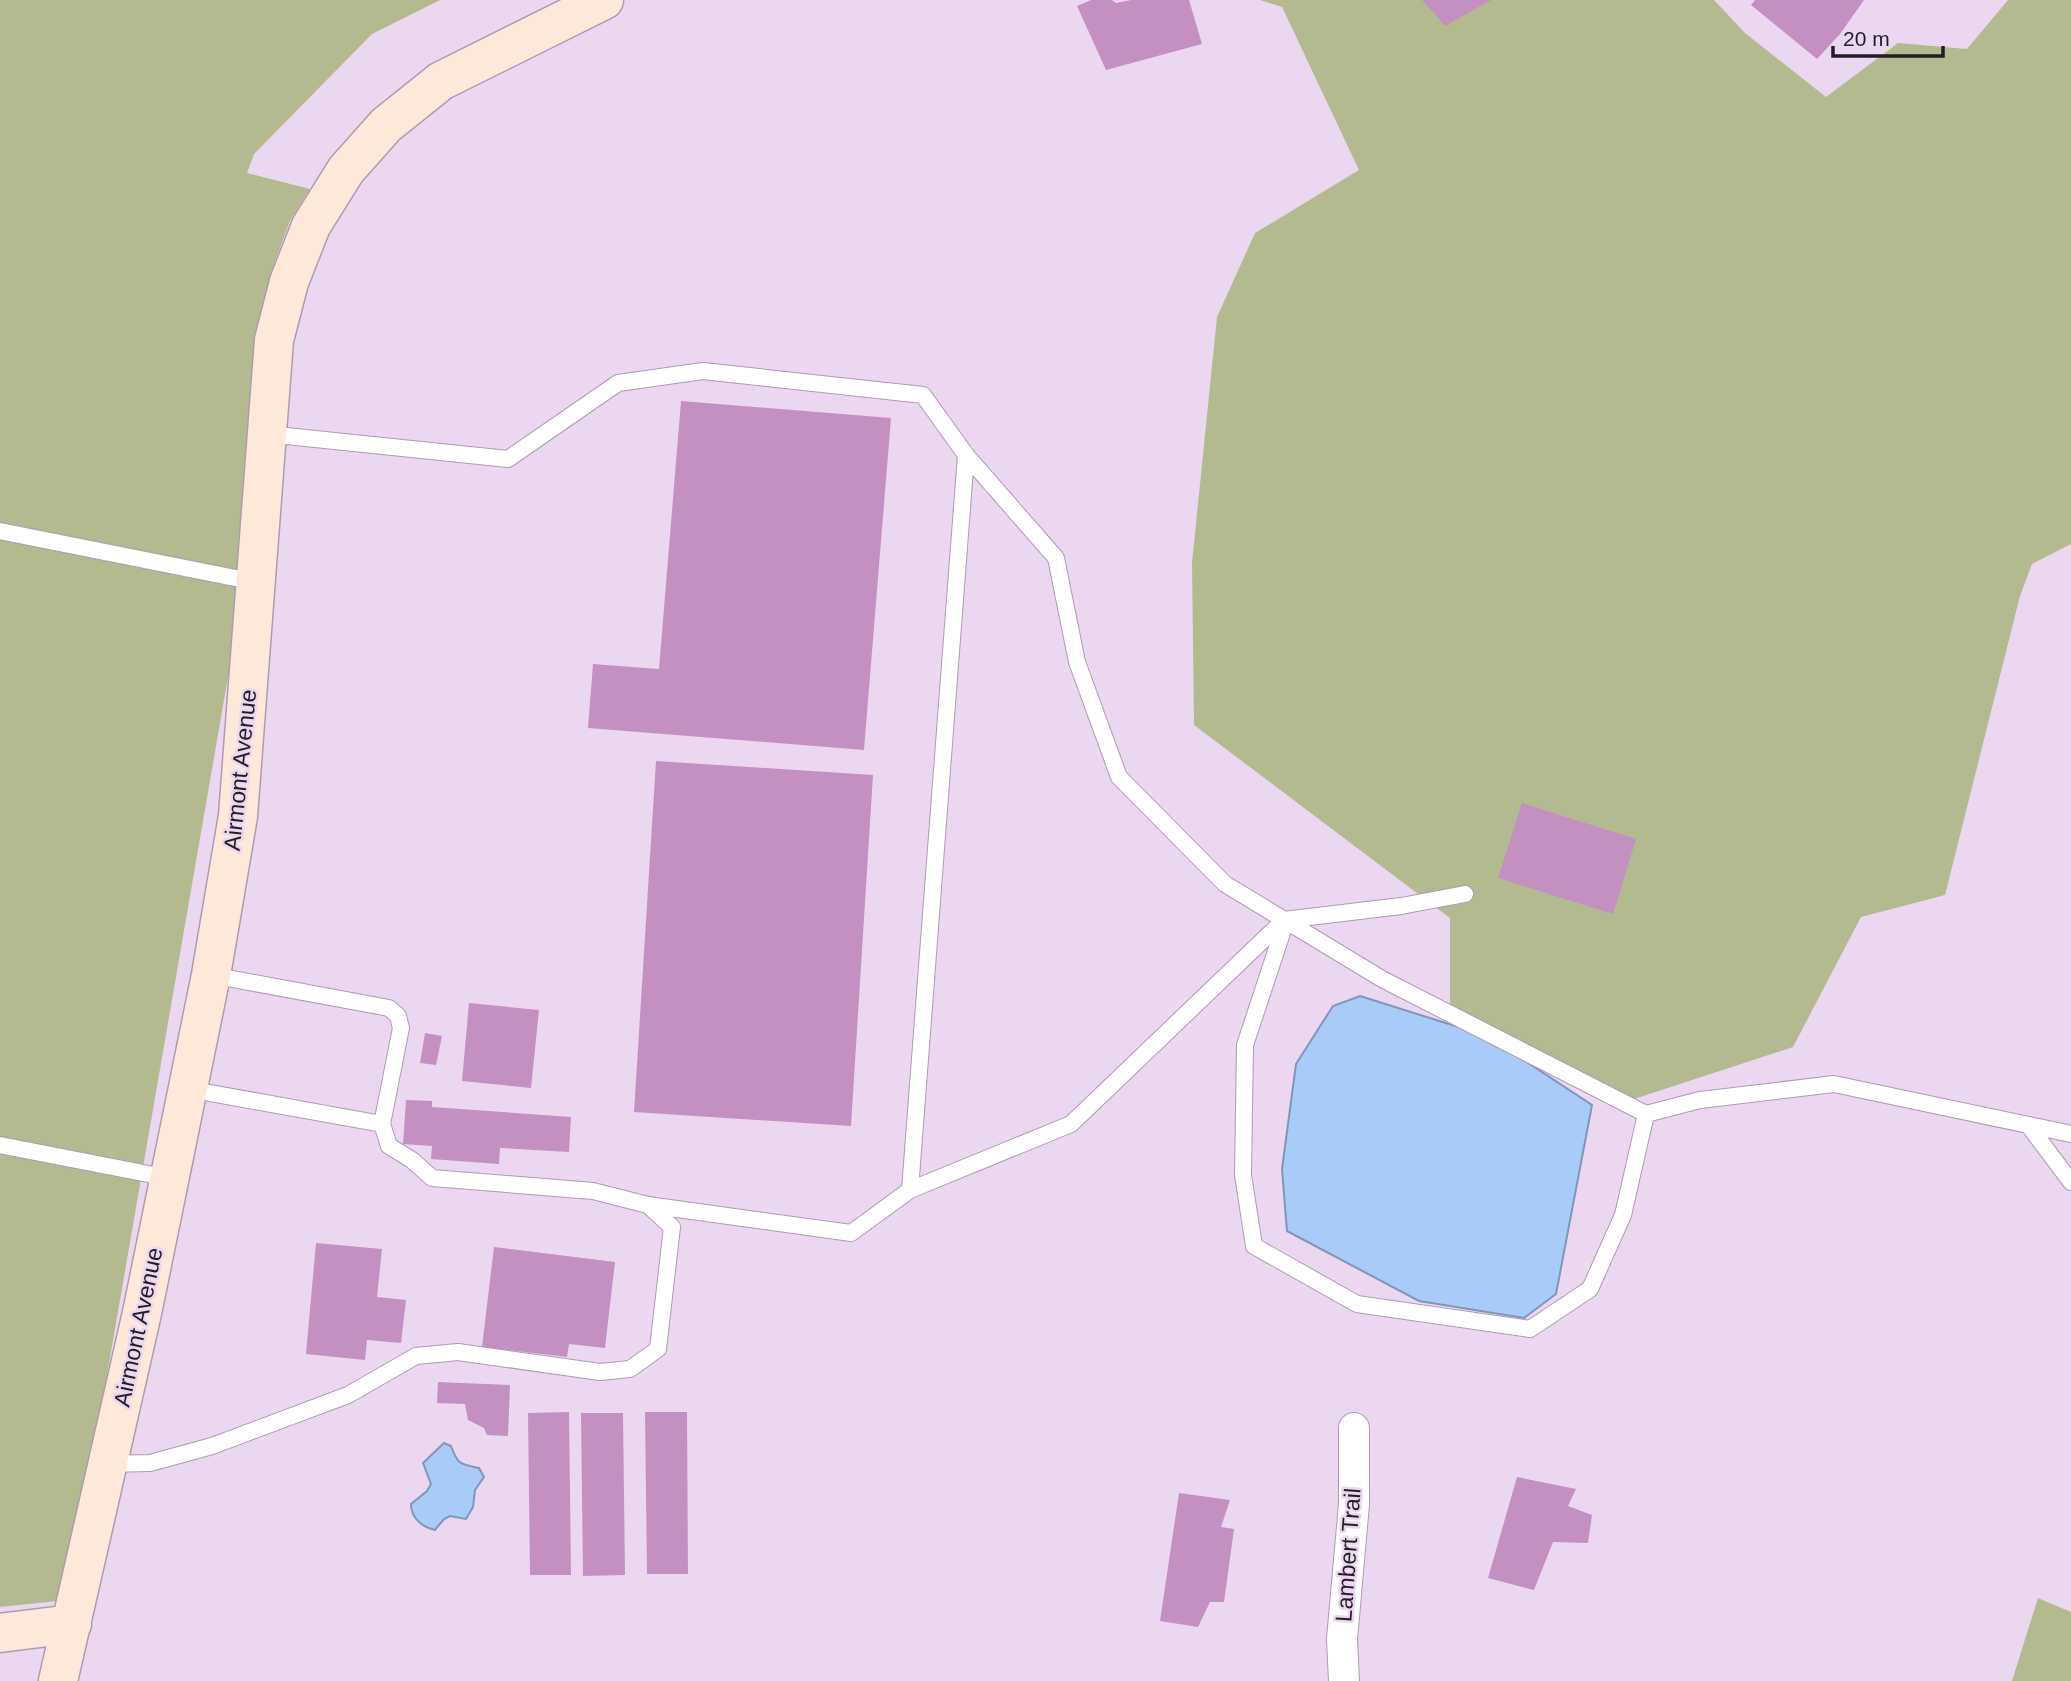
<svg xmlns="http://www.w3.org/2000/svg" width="2071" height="1681" font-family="Helvetica,sans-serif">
<rect width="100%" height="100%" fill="#ecd7f1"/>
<path fill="#b4ba8f" d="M0,0H440L372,34L254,154L247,173L310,189L290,221L274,264L255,521L68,1600L0,1607Z
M1260,0H1714L1745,33L1826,97L1898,43L1967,49L2008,0H2071V544L2032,564L2020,596L1945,895L1861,917L1793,1047L1628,1101L1450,1006V918L1194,725L1192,563L1217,317L1255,233L1359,170L1282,7Z
M2038,1598L2071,1612V1681H2012Z"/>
<path fill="#a8cbf8" stroke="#8096b9" stroke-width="2" d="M1360,996L1487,1036L1592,1105L1556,1294L1524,1318L1419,1301L1287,1231L1282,1169L1296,1064L1333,1006Z
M444,1443L451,1446C458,1465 460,1464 479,1468L484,1477L475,1490L473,1507L466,1519L450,1516L444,1519L435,1530C422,1527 411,1518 411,1504L427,1491L431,1484L423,1463Z"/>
<path fill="#c490c2" d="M1091,0H1112L1116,3L1131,0H1189L1202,44L1106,70L1077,6Z
M1422,0H1491L1445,26Z
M1755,0H1864L1840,34L1817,59L1751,5Z
M681,401L891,418L864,750L588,728L593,664L659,669Z
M656,761L873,775L851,1126L634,1112Z
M1522,803L1636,839L1613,914L1498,878Z
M469,1003L539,1010L531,1088L462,1081Z
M425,1033L442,1036L436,1065L420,1063Z
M406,1100L432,1101V1107L571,1117L569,1152L500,1148L499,1164L431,1159L432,1146L403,1144Z
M316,1243L382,1249L377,1297L406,1300L401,1343L367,1340L365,1360L306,1354Z
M494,1247L615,1262L605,1348L569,1344L567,1357L482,1347Z
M438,1382L510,1385L508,1436L487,1435L484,1428L468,1420L465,1404L437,1403Z
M569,1412L571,1575H530L528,1413Z
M645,1412H687L688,1574H647Z
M581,1413H623L625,1575L583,1576Z
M1517,1477L1576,1489L1568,1506L1592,1515L1588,1543L1553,1542L1534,1590L1488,1578Z
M1179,1493L1230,1500L1221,1527L1234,1529L1224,1602H1210L1198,1627L1160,1621Z"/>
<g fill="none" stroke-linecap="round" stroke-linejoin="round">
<defs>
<path id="lane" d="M267,434L508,459L618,383L703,371L923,395L966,455L910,1190L851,1233L648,1205
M966,455L1056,558L1077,662L1119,777L1225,884L1382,979L1646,1114L1700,1100L1834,1084L2071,1134
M0,531L255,582
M1286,921L1245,1045L1243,1175L1254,1246L1357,1304L1530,1329L1590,1289L1623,1215L1646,1114
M211,975L389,1008L398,1016L401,1028L382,1124
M2029,1126L2071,1182
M0,1145L169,1178
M910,1190L1071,1124L1284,920L1401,906L1465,894
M108,1464L150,1463L212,1446L348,1395L416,1356L458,1352L600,1372L630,1369L658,1349L672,1227L648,1205L593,1191L432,1178L412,1160L389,1146L382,1124L188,1089"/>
<path id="street" d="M1344,1681L1342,1639L1354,1504V1428"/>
<path id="secondary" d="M0,1633L72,1624
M58,1681L142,1313L211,975L238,816L274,340L289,282L311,226L346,170L386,125L441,81L604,0"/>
</defs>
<use href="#lane" stroke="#ae9bb2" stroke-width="18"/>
<use href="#street" stroke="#ae9bb2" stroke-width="32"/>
<use href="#secondary" stroke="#ae9bb2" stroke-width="41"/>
<use href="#lane" stroke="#fff" stroke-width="16"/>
<use href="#street" stroke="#fff" stroke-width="30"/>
<use href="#secondary" stroke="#fee8d9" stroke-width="38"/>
</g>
<g text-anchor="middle" stroke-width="5" stroke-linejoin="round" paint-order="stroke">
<g font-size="23" fill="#231c25" stroke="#ecd7f1">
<text transform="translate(240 770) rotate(-84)" y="8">Airmont Avenue</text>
<text transform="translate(138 1327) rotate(-78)" y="8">Airmont Avenue</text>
<text transform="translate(1348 1555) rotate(-86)" y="8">Lambert Trail</text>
</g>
</g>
<path d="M1833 46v10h110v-10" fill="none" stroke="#231c25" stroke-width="3.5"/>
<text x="1843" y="46" font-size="21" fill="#231c25" stroke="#ecd7f1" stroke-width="5" paint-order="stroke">20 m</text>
</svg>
